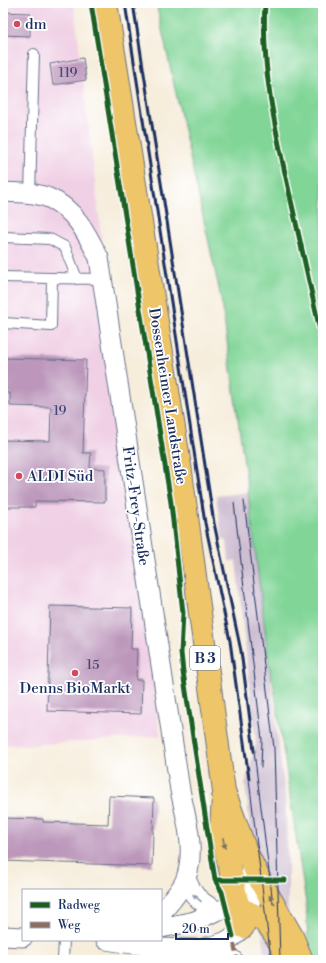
<svg xmlns="http://www.w3.org/2000/svg" width="326" height="963" font-family="'Libre Bodoni',serif">
<rect width="100%" height="100%" fill="#fff"/>
<filter id="ink" filterUnits="userSpaceOnUse"><feTurbulence type="fractalNoise" baseFrequency=".025" numOctaves="2"/><feDisplacementMap in="SourceGraphic" scale="8" xChannelSelector="R" yChannelSelector="G"/><feConvolveMatrix kernelMatrix="1 2 1 2 8 2 1 2 1" color-interpolation-filters="sRGB"/></filter>
<filter id="wash" filterUnits="userSpaceOnUse"><feTurbulence type="fractalNoise" baseFrequency=".012" numOctaves="4" result="noise"/><feDisplacementMap in="SourceGraphic" scale="16" xChannelSelector="R" yChannelSelector="G"/><feGaussianBlur stdDeviation="0.9" result="paint"/><feColorMatrix in="noise" values="0 0 0 0 0 0 0 0 0 0 0 0 0 0 0 0 0 1.4 0 .05"/><feComposite in="paint" operator="in"/></filter>
<g filter="url(#wash)">
<rect width="100%" height="100%" fill="#f6eddb"/>
<path fill="#f0d0e5" d="M3,3H74L160,736L31,745H3Z"/>
<path fill="#cebed2" d="M248,492L285,796L288,864V960H269L265,957L245,784L256,743L236,561H229L227,543L222,537L216,496Z"/>
<path fill="#81d597" stroke="#4e827a" d="M156,3H323V960H309L306,903L273,681L271,679L248,491L221,298Z"/>
<g id="blocks">
<path fill="#bc97bb" d="M3,12L30,13V36L3,35Z
M83,58L86,80L53,85L50,64Z
M3,358L86,360L83,453H91L90,468L105,469V502L35,501V507H3V440L50,441L51,407L10,406V393H3Z
M50,606L132,608L131,649H137L136,680H142L141,714L47,711Z
M109,796L154,798L152,866L3,861V818L43,819V822L108,824Z"/>
</g>
</g>
<g filter="url(#ink)">
<use href="#blocks" fill-opacity="0" stroke="#68728a" stroke-width="1"/>
<g fill="none" stroke-linecap="round" stroke-linejoin="round">
<defs>
<path id="lane" d="M30,194L34,54
M3,237L50,239L65,247L77,279
M3,277L102,279
M3,323L51,326L52,278
M63,960L64,940"/>
<path id="street" d="M3,192C18,193 35,192 49,198C75,209 87,234 99,258L180,790C186,818 196,850 186,878C183,888 168,905 161,913
M186,879C194,898 199,900 216,911
M161,928L195,921L216,911L226,908H239
M3,936L23,937
M106,940C125,943 145,946 164,948C191,950 208,945 233,960
M204,948C212,946 221,944 228,940C256,924 251,890 251,862"/>
<path id="primary" d="M106,3L181,472L224,791L246,851L262,884L292,936L302,960
M223,798L221,829L243,927
M239,908C263,918 271,924 282,948"/>
</defs>
<use href="#lane" stroke="#68728a" stroke-width="12"/>
<use href="#street" stroke="#68728a" stroke-width="21"/>
<use href="#primary" stroke="#68728a" stroke-width="24"/>
<use href="#lane" stroke="#fff" stroke-width="10"/>
<use href="#street" stroke="#fff" stroke-width="19"/>
<use href="#primary" stroke="#eec569" stroke-width="22"/>
<path stroke="#1b2f5e" stroke-width="1" d="M244,501L274,748L280,960
M234,503L262,740L261,767
M254,751L273,904
M249,779L271,960"/>
<path stroke="#1b2f5e" stroke-width="3" d="M125,3L205,523L230,641L249,779
M133,3L214,523L241,651L254,751"/>
<path stroke="#8d6e63" stroke-width="4" stroke-dasharray="8 4" stroke-linecap="butt" d="M232,932L237,960"/>
<defs>
<path id="cycleway" d="M91,3L171,503L183,613L181,653L183,672L215,880L222,892L233,936
M265,3C261,69 276,132 290,196C301,245 312,295 323,344
M215,880H285"/>
</defs>
<use href="#cycleway" stroke="#fff" stroke-width="8"/>
<use href="#cycleway" stroke="#1b5e20" stroke-width="5"/>
</g>
<defs><path id="oneway-solid" d="M-6-.8H1V-3.2L6.5 0L1 3.2V.8H-6Z"/></defs>
<g fill="#7a7263">
<use href="#oneway-solid" transform="translate(224 843) rotate(78)"/>
<use href="#oneway-solid" transform="translate(272 900) rotate(-121)"/>
</g>
<use fill="#8d97ae" href="#oneway-solid" transform="translate(197 898) rotate(-139)"/>
</g>
<g fill="#d1495b" stroke="#fff" stroke-width="1.5">
<circle cx="17" cy="24" r="4"/>
<circle cx="19" cy="476" r="4"/>
<circle cx="75" cy="673" r="4"/>
</g>
<g text-anchor="middle" stroke-width="3.5" stroke-linejoin="round" paint-order="stroke">
<g font-size="13" fill="#434975">
<text x="68" y="77">119</text>
<text x="60" y="415">19</text>
<text x="93" y="669">15</text>
</g>
<rect fill="#fff" stroke="#5f6d8e" stroke-width="1" x="190" y="646" width="30" height="24" rx="3"/>
<g font-size="14" font-weight="bold" fill="#1b2f5e">
<text x="205" y="663">B 3</text>
</g>
<g font-size="15" fill="#1b2f5e" stroke="#fff" text-anchor="start">
<text x="25" y="29">dm</text>
<text x="27" y="481">ALDI Süd</text>
<text x="75" y="693" text-anchor="middle">Denns BioMarkt</text>
</g>
<g font-size="15" fill="#1b2f5e" stroke="#fff">
<text transform="translate(168 396) rotate(81)" y="5">Dossenheimer Landstraße</text>
<text transform="translate(136 506) rotate(82)" y="5">Fritz-Frey-Straße</text>
</g>
</g>
<rect width="326" height="963" fill="none" stroke="#fff" stroke-width="16"/>
<rect x="22" y="889" width="140" height="52" fill="#ffffff" stroke="#a4acbf"/>
<rect x="30" y="902" width="20" height="6" fill="#1b5e20" stroke="#a4acbf"/>
<text x="58" y="909" font-size="12" fill="#1b2f5e">Radweg</text>
<rect x="30" y="922" width="20" height="6" fill="#8d6e63" stroke="#a4acbf"/>
<text x="58" y="929" font-size="12" fill="#1b2f5e">Weg</text>
<path d="M176 933v6h52v-6" fill="none" stroke="#1b2f5e" stroke-width="2"/>
<text x="182" y="933" font-size="12" fill="#1b2f5e" stroke="#ffffff" stroke-width="3" paint-order="stroke">20 m</text>
</svg>
